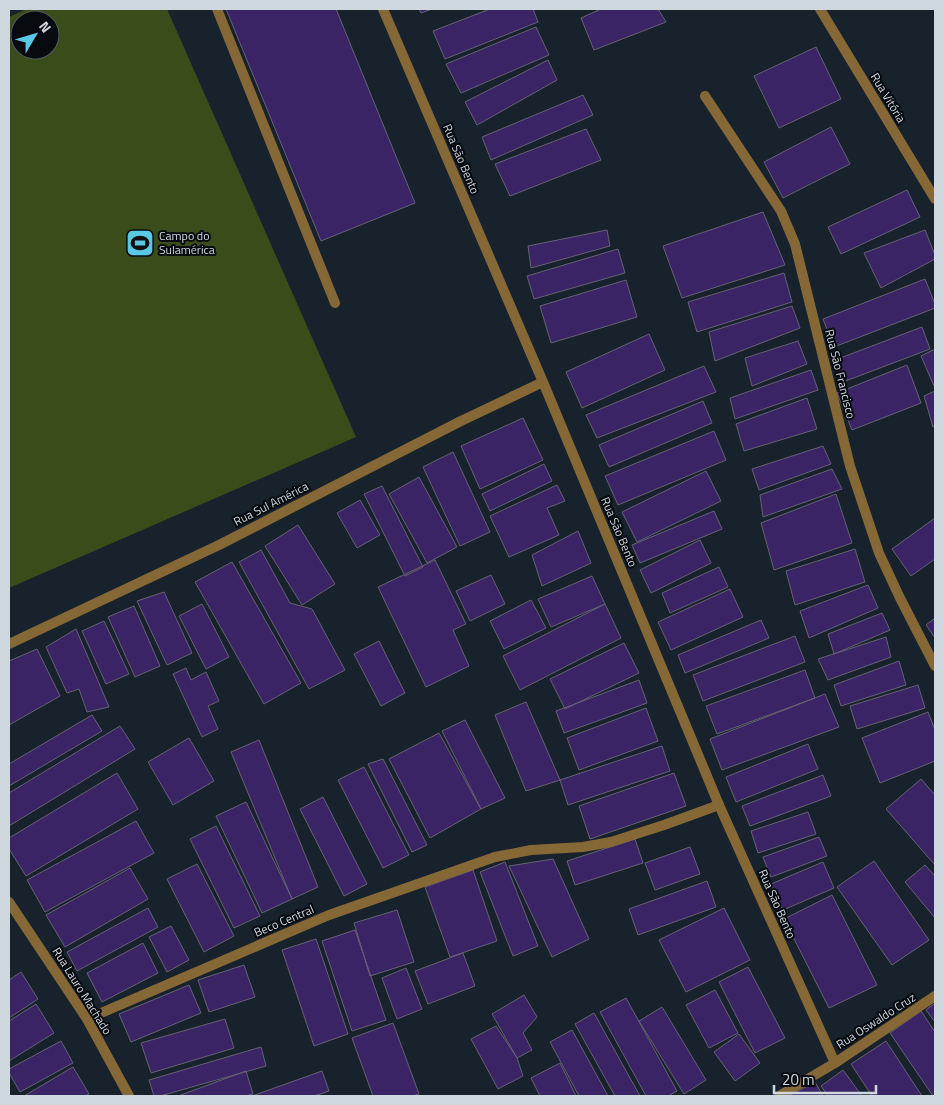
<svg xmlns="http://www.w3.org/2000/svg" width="944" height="1105" font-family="'Titillium Web',sans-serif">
<rect width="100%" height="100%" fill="#17222d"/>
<path fill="#3a4c19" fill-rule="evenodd" d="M27,9H167L356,437L9,588V17ZM20,20H50V50H20Z"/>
<path fill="#3b2466" stroke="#666273" d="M226,9H336L415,203L321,241Z
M419,9H432L421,13Z
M490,9H533L538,22L445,59L433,31Z
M601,9H658L666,22L594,50L581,18Z
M536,27L549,55L461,93L446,64Z
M816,47L841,99L779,128L754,76Z
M548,60L557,80L477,125L465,102Z
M583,95L593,115L491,160L482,137Z
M831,127L850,164L783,198L764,162Z
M586,129L601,160L510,196L495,164Z
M907,190L920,217L841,254L828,227Z
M763,212L785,265L682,298L663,246Z
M607,230L610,246L531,268L528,246Z
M925,230L935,255V259L881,288L864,253Z
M618,249L625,273L534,299L527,276Z
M784,273L792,302L697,332L688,302Z
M925,279L935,304V308L834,347L823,319Z
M626,280L637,317L551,343L540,306Z
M792,306L800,328L715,361L709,332Z
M922,327L930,349L843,382L835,360Z
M649,334L665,370L582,408L566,372Z
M798,341L807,364L752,386L745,358Z
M935,349V386H934L921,356Z
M907,365L921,403L852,430L837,393Z
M704,366L716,392L597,438L586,415Z
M811,370L818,390L735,419L730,398Z
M935,391V426L933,427L924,396Z
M807,398L817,429L744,451L736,424Z
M703,401L712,423L609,467L599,445Z
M523,418L543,460L480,489L461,446Z
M714,431L726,460L618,505L605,476Z
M823,446L831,464L759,490L752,469Z
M453,452L490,532L460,546L423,467Z
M544,464L552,481L490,511L482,494Z
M832,469L842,489L763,517L760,495Z
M706,471L721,501L637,542L622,512Z
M419,477L457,547L427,563L389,494Z
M557,485L565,501L547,508L559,535L509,557L490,516Z
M382,486L423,567L405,576L364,494Z
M836,494L852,543L774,570L761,523Z
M360,500L380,535L357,548L337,513Z
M714,511L722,529L640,563L632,545Z
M935,518V559L911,576L892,549Z
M298,525L335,584L302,605L265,546Z
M578,531L591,563L542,586L532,555Z
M700,540L711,563L651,593L640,570Z
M855,549L865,582L795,605L786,571Z
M261,550L290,603L312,609L345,670L309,689L239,562Z
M435,560L466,624L453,630L469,666L426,687L378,587Z
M232,562L301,683L264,704L195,582Z
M719,567L728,587L670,613L662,593Z
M491,575L505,604L470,621L456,591Z
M592,576L605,604L551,627L538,599Z
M868,585L878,608L809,638L800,611Z
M730,589L743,617L671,650L658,622Z
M164,592L192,653L167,665L137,601Z
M531,600L546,628L504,649L490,621Z
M202,604L229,657L206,669L179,616Z
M605,604L621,638L520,690L503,656Z
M134,606L160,666L135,677L108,617Z
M882,613L890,630L834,654L828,634Z
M935,618V638L926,625Z
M761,620L769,638L685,673L678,655Z
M104,621L129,674L106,684L82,631Z
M76,629L109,707L87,712L79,689L67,693L46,647Z
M795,636L805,662L703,701L693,675Z
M886,637L891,657L828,680L818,659Z
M379,641L405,693L381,706L354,654Z
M624,643L639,673L565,709L550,679Z
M37,649L60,696L9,725V661Z
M899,661L906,685L841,706L834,685Z
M186,668L191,680L206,672L219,701L208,706L218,729L202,737L173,674Z
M805,670L815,698L717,734L706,706Z
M639,680L647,703L564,733L556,711Z
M918,685L925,708L857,729L850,706Z
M825,694L839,727L722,770L710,739Z
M526,702L560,780L526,791L495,715Z
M646,708L658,741L579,770L567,738Z
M928,712L935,730V761L880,783L862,738Z
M92,715L102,731L9,786V764Z
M465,720L505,798L481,809L442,731Z
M120,726L135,749L9,826V793Z
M439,733L481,809L430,838L389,759Z
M189,738L214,781L173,805L148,762Z
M259,740L318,887L292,899L231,752Z
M808,744L818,769L736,802L726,777Z
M662,746L670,771L568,805L560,780Z
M383,759L427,845L412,852L368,764Z
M364,767L409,855L383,868L338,780Z
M117,773L138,809L26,876L9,849V838Z
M674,773L686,806L590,839L579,806Z
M823,775L831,796L750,826L742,806Z
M921,779L935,795V865L886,809Z
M323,797L367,884L344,896L300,809Z
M246,802L292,899L262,913L216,816Z
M808,812L816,834L758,853L751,831Z
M136,821L154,853L45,912L27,880Z
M216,826L260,916L234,928L190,839Z
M819,837L827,856L771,877L763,857Z
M635,839L643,863L575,885L567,861Z
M690,847L700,874L655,890L645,863Z
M553,859L589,939L552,957L509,866Z
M874,861L929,940L892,965L837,887Z
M505,862L538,946L513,956L480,872Z
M823,862L834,888L783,910L771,884Z
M197,864L234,936L204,952L167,879Z
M925,865L935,876V918L905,882Z
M130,868L148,899L65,947L46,915Z
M473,870L497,941L450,957L425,887Z
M707,881L716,907L638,935L629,909Z
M832,895L877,985L829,1008L784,919Z
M148,908L158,927L77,971L67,952Z
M724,908L750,960L686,992L659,940Z
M397,910L414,962L370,976L354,923Z
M171,926L189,960L167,972L149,937Z
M355,930L386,1020L352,1031L322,941Z
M316,939L348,1034L314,1046L282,950Z
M143,943L158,973L102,1002L87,973Z
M463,953L475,986L428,1004L415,971Z
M244,965L255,997L209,1012L198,980Z
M748,967L785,1038L755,1053L719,982Z
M406,968L422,1009L397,1019L382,978Z
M21,972L38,999L9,1018V980Z
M189,985L201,1013L131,1042L119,1014Z
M715,990L738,1033L709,1048L686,1005Z
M524,995L537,1017L523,1033L532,1050L517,1058L492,1014Z
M626,998L677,1091L668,1096H646L600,1012Z
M935,1003V1022L926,1010Z
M36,1004L54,1033L9,1061V1021Z
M662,1007L706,1080L684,1094L639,1021Z
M921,1011L935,1032V1096H933L890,1033Z
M594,1013L640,1096H615L575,1024Z
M225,1019L234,1048L151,1073L141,1043Z
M393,1023L419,1094L413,1096H373L352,1038Z
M496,1026L517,1058L523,1076L498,1089L471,1039Z
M572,1030L608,1096H579L550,1042Z
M739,1034L760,1063L735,1081L714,1052Z
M61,1041L73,1063L20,1092L9,1073V1069Z
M886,1041L922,1096H872L851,1064Z
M261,1047L266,1066L160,1096H154L149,1080Z
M560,1063L576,1096H540L531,1078Z
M73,1067L89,1094L85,1096H24Z
M843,1070L862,1096H828L821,1086Z
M246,1071L253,1094L245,1096H178Z
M322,1071L329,1091L314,1096H252Z
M815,1082L823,1096H789Z"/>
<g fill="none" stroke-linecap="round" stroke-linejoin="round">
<path stroke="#856836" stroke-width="10" d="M217,9L335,303
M495,857L531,850L583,847L611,842L664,825L719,805"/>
<path stroke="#856836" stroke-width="10" d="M383,9L543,382L719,805L835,1063
M820,9L935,199
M705,96L781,211L795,244L850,466L879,553L900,598L935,666
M9,644L219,545L461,421L543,382
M9,902L87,1019L129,1096
M87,1019L329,915L495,857
M779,1096L835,1063L935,996"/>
</g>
<defs>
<symbol id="stadium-square" viewBox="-11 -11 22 22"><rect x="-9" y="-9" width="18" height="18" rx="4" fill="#58c8e4" stroke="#070b10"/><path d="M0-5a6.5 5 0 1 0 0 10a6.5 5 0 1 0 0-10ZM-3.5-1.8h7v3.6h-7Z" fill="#111"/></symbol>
</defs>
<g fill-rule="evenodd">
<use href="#stadium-square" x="124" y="227" width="32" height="32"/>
</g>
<g text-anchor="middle" stroke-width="4" stroke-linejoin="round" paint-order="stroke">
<g font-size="12" fill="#cfd7df" stroke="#070b10">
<text transform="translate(888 98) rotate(59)" y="4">Rua Vitória</text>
<text transform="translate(461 159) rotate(67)" y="4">Rua São Bento</text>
<text transform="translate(840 374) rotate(76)" y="4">Rua São Francisco</text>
<text transform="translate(271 504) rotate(-27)" y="4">Rua Sul América</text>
<text transform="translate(619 532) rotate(67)" y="4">Rua São Bento</text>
<text transform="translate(777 904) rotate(66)" y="4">Rua São Bento</text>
<text transform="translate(284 921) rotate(-23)" y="4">Beco Central</text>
<text transform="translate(82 991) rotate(58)" y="4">Rua Lauro Machado</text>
<text transform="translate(876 1021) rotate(-33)" y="4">Rua Oswaldo Cruz</text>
</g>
<g font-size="12" fill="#cfd7df" stroke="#070b10" text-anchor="start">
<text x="159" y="240">Campo do<tspan x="159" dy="14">Sulamérica</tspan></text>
</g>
</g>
<rect width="944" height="1105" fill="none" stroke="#cfd7df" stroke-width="20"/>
<g transform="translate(35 35) rotate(52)"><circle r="24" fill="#070b10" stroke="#575d63"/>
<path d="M0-4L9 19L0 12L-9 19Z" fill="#58c8e4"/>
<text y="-8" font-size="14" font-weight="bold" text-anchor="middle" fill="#cfd7df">N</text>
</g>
<path d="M774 1085v8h102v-8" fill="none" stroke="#cfd7df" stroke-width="2.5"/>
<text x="782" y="1085" font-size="15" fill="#cfd7df" stroke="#070b10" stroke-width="4" paint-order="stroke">20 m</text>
</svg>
